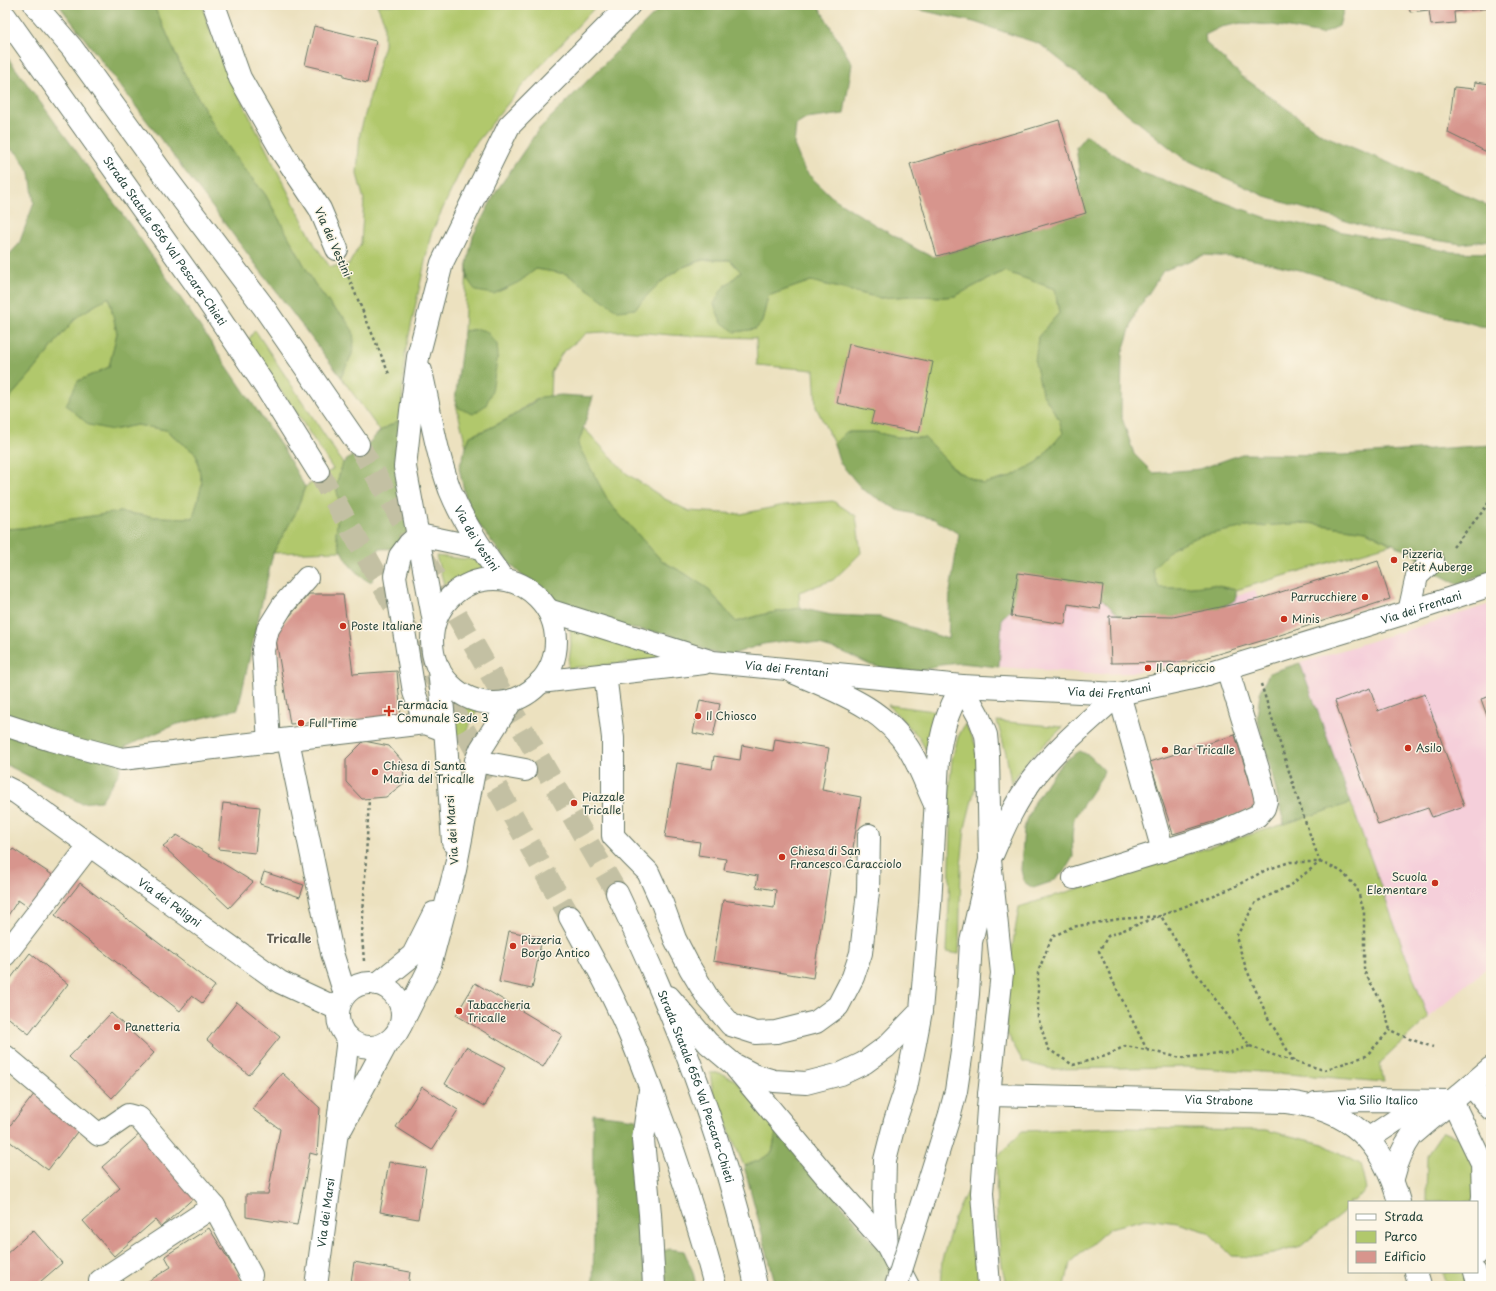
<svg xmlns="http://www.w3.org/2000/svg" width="1496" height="1291" font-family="'Playpen Sans',sans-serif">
<rect width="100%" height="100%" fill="#fcf5e5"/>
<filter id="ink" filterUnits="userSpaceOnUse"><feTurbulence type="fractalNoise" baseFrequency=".025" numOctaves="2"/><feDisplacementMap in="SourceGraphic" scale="8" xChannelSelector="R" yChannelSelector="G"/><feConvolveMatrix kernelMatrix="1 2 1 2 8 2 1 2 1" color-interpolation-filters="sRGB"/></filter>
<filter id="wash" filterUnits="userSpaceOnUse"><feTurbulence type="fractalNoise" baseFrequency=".012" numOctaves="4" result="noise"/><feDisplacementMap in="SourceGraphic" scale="16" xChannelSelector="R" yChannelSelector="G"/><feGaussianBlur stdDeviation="0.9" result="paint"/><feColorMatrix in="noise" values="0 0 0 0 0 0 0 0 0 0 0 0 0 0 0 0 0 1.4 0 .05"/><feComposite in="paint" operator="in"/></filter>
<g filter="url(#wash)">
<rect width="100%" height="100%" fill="#ece1bf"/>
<path fill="#f5cfda" d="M1018,573L1187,609L1255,590L1271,638L1191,662L1129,673L1101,674L999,667L1002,618L1013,608Z
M1491,604V964L1428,1018L1300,663Z"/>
<path fill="#b1c86c" stroke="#688250" d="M153,5H203L207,23L235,88L315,245L330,267L349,264L361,243L364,200L357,174L360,133L384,45V21L377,5H597L522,86L469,152L431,234L405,354L401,419L380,431L341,377L352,354L343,316L332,307L314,283L265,194L244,169L217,131L183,71L166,32Z
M703,260H730L741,272L722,289L735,332L756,329L762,322L768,296L811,281L880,298L912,296L945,297L955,296L1004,271L1055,289L1059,313L1038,337L1042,393L1059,419L1063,433L1038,462L1010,477L983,484L956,471L925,438L896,437L874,432H846L834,444L816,407L814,370L757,365L756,338L685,336L621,331L587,333L562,353L551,372L550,396C532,397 522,411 507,419C495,426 483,431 470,436L466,446L455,400L460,408L478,329L464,331L467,264L468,280L519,282L536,269L567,274L589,290L635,309L654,287L681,268Z
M109,297L117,333L109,367L78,381L112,430L137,425L166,430L196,454L202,484L193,518L156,517L119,512L66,520L23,528L5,529V403L36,368L62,334L79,315Z
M255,330L343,463L336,485L339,502L336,534L341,551L273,553L295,514L305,487L333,469L296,412L247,342Z
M584,428L626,473L665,499L689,511L741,514L784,505L833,501L856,516L861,553L833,580L799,592L800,608L765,614L736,622L707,588L684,573L662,561L610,504L577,445Z
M1308,523L1366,531L1391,544L1236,590L1213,585L1183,588H1158L1152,569C1159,562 1167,551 1176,546C1209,526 1270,525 1308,523Z
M436,556L476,560L487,570L457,586L447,595Z
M570,627L683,658L568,668L571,645Z
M452,690L470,702L482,704L473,717L464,738L452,735Z
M888,705L942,712L932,729L926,750L918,736Z
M997,721L1063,727L1029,759L1011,783L1006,753Z
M965,724L975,743L979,759L978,776L965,828L961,866L959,954L947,952L949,904L951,826L949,793L952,759L958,737Z
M1351,803L1428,1018L1380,1063L1384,1082L1277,1073L1186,1067L1052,1069L1023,1062L1006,1031V985L1019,907Z
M710,1073H720L735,1080L777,1127L772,1153L758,1161L744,1166L713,1092Z
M1116,1128L1266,1130L1323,1144L1360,1164L1366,1189L1354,1202H1349V1207L1301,1246L1273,1254L1255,1257L1232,1256L1208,1232L1178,1223L1145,1219L1110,1228L1070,1263L1065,1286H1006C997,1244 995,1200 997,1158L1022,1131Z
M1443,1132L1462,1139L1476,1164V1202H1426L1427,1155Z
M977,1175L982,1286H940L942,1260L954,1219L972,1181Z
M1442,1272H1469L1473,1286H1447Z"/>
<path fill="#8cac60" stroke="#56744a" d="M59,5H153L166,32L183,71L217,131L244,169L265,194L314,283L332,307L343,316L353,331L354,342L352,354L341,377Z
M663,5H818L852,64L844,114L806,119L796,125L794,145L804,169L813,179L832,197L872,223L918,250L933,257L1007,236L1040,221L1060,211L1081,185L1076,147L1086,135L1140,172L1267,218L1452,252L1491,253V327L1480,326L1423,310L1355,286L1300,270L1245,258L1204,255L1163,271L1135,314L1122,354L1121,415L1134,454L1153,473L1200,469L1242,454L1343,455L1491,445V573L1457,584L1438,574L1413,554L1366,531L1308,523L1246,527L1200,536L1175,546L1152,569L1159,588H1183L1213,585L1236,590V600L1220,608L1132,625L1113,610L1096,593L1013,608L1002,618L999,667L961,663L940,665L921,671L892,670L870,665L843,652L816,644L791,640L763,644L727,656L710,652L669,634L626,628L580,615L546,599L505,559L476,521L466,500L459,468L470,436L486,430L508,419L541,397L561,395L593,397L578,445L610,504L662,561L684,573L707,588L736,622L765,614L800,608L831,615L880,617L948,639L950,592L959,534L934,519L898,510L863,490L840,463L834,444L846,432H874L896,437L925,438L956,471L983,484L1010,477L1038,462L1063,433L1059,419L1042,393L1035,362L1038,337L1059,313L1055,289L1004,271L955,296L945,297L912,296L880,298L811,281L768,296L762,322L756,329L735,332L721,322L714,304L722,289L741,272L730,260C721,260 711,259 702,260C674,267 653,288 635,309L618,311L567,274L536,269L519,282L494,294L476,291L468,280L467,264L473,236L496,192L538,130Z
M916,5H1343L1344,8L1339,26L1321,34L1273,25L1241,23L1221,27L1205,35L1206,43L1243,77L1323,135L1484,203L1491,210V240L1461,244L1383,232L1269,198L1183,158L1040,44L974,22L916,9Z
M5,54L139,237L282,447L305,487L295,514L273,553L238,709L174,725L125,747L119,773L101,801L81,803L5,764V529L23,528L66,520L119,512L156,517L193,518L202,484L196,454L166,430L137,425L112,430L89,425L66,405L78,381L109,367L117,333L109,297L79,315L62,334L36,368L5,403V259L19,244L34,203L30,173L17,153L5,146Z
M478,329L486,331L497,344L498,355L492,391L486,405L473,414L459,408L455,400L464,331Z
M401,419L414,548L379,549C372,559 376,569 372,581H368L360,576L348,563L340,549L336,534L339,502L336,485L343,463L370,442L380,431Z
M1300,663L1351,803L1284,824L1271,769L1257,717L1260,693L1269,673Z
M1080,751L1090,756L1104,770L1102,776L1074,818L1072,836L1073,857L1064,872L1051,882L1033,888L1024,882L1021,870L1024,828L1033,805L1048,781L1064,761Z
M593,1114L637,1119L651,1286H593C595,1229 592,1171 593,1114Z
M777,1127L892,1265L885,1286H776L744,1166L758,1161L772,1153Z
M670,1249L684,1251L693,1272L696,1286H659L660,1252Z"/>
<g id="blocks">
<path fill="#d7958d" d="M1409,5H1491V8L1454,12L1455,23L1431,25L1429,10L1410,12Z
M314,26L376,41L367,83L344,77V74L305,65Z
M1475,82L1491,84V154L1448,133L1454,87L1474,89Z
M1059,120L1086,213L937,256L910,164Z
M849,344L933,362L919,433L871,423L874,411L837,403Z
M1378,561L1390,599L1271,638L1191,662L1111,663L1109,616L1173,617L1259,599Z
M1018,573L1103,585L1100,609L1068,604L1065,624L1011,616Z
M309,594H343L353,674L397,671L401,717L290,724L275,633Z
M1370,688L1378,711L1425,694L1464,806L1432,817L1428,808L1378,825L1335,701Z
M1491,696V727L1481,699Z
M700,700L720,704L713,737L693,733Z
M1235,735L1258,808L1173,834L1150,762Z
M775,739L829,748L822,790L861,797L850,867L831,864L813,978L713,961L723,900L774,908L776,890L756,887L758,876L724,870L726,859L698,855L700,842L665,837L677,763L712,769L714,756L740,760L742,745L773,751Z
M364,741L389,746L403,762L404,783L386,797L362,799L346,782V759Z
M223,803L260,807L255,853L218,849Z
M177,835L253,882L229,908L163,846Z
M13,849L57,878L34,911L18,900L5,920V860Z
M264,872L304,885L300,897L260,884Z
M80,883L215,986L202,1003L192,996L180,1011L55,915Z
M509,931L542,938L532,989L499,982Z
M30,953L68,984L29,1034L5,1015V986Z
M475,983L562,1035L543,1067L456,1015Z
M237,1002L280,1037L249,1075L207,1040Z
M111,1013L154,1053L112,1098L69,1057Z
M466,1047L505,1068L485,1106L445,1084Z
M282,1073L320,1108L317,1155L310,1153L297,1225L246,1217V1194H268L280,1129L252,1109Z
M422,1087L458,1110L432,1150L396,1127Z
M35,1093L80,1128L48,1170L5,1138V1132Z
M142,1132L197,1195L161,1227L155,1220L114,1256L83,1221L120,1188L102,1167Z
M389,1162L426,1168L418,1219L380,1212Z
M209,1228L245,1286H141L171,1267L165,1256Z
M33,1230L62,1263L40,1282L44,1286H5V1255Z
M1491,1258V1272L1485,1262Z
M354,1262L410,1272L408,1286H370L351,1282Z"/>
</g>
</g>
<g filter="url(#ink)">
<use href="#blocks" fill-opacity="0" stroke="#677665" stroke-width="1"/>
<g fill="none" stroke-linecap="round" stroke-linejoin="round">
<path stroke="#c3c0a3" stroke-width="22" stroke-dasharray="22 11" stroke-linecap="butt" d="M358,444L617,893
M318,471L570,917"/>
<defs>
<g id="minor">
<path d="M214,5L240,78L284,155L320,209L337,249"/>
<path d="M1409,612L1417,576L1433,561"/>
<path d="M791,671C834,691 883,706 909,749C919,765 926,785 934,802"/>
<path d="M605,674L613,738V836L631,855L648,872L662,903L675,939L690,968L708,998L731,1025L756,1033L776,1032L816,1022L838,1006L853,977L861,953L868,892L869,835"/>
<path d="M962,686L979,717L986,735L988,755L990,860L1002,973L989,1095L982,1193L989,1286"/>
<path d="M425,723L414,692L395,576L400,556L409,544L419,535L481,548"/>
<path d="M5,725L51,740L122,759L425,723L444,730"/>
<path d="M288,740L332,953L345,994"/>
<path d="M269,742L263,650L268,629L283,605L307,578"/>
<path d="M476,761L525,770"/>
<path d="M993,853C1004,827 1015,803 1032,780C1056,748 1089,721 1119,694L1163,851"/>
<path d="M1074,878L1218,834L1257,816L1264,808L1266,801L1260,775L1227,668"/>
<path d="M5,955L89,846"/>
<path d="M5,1056L99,1135L128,1115L139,1118L214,1206L100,1281L103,1286"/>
<path d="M1471,1085L1491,1109"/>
<path id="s1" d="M989,1095L1286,1102C1350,1109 1383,1141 1399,1202"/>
<path d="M1452,1101L1482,1163L1483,1196L1477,1254"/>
<path id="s2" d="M1316,1103L1363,1100L1452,1101"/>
<path d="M1368,1139L1398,1119L1434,1107"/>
<path d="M1393,1178C1397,1162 1402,1149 1412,1135L1491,1068"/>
<path d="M214,1206L251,1275"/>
<path d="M1416,1272L1420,1286"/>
<path d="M1475,1272L1479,1286"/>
<path d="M908,1286L887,1245L884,1203L885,1160L895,1121L906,1088L915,1043L921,1011L930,905L938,761C941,732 947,712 962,686"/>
</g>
<g id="major">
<path id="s3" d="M421,371C430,410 436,452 450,490C463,522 482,551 503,579"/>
<circle cx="494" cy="641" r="62"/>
<path id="s4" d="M548,610L713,662L962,686L1119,694L1197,677L1409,612L1491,585"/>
<path d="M434,622L405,467L411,411L418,357L442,263L509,126L629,5"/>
<path d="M439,669L446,741L453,842"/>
<path d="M540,682L704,663"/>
<path id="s5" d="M5,787L17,793L280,982L338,1009"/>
<circle cx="370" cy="1015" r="32"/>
<path d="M377,984L413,955L434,913"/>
<path d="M401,1025L429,969L455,870L476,761L481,749L512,700"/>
<path d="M342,1127L387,1043"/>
<path id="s6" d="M316,1286L336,1139L348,1038"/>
</g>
<g id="highway">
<path d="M35,5L72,48L164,175L263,306L358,444"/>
<path id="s7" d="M5,16L205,297L265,386L318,471"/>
<path id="s8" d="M617,893C631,923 645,953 658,984C700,1081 734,1182 756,1286"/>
<path d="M570,917C591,955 612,993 629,1033C645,1070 657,1107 671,1144C687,1191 703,1238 715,1286"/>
<path d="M669,997L708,1043L733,1064L754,1075L774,1081L806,1083L841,1074L864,1063L886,1047L921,1011"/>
<path d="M736,1068L830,1181L887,1245"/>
<path d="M650,1090L643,1140L650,1214L654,1286"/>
<path d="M950,1114L956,1091L963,1044L968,994L971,942L990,860"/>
</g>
</defs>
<use href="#minor" stroke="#677665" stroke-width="24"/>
<use href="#major" stroke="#677665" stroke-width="24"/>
<use href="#highway" stroke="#677665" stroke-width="24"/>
<path stroke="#677665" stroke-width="2.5" stroke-dasharray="3 3" stroke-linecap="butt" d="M346,271L389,374
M1453,547L1483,511L1491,499
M1261,684L1304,818L1320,862L1289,886L1256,902L1236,937L1246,968L1268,1018L1294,1061
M1161,916L1119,919L1072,927L1052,937L1038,972V1017L1048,1049L1073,1065L1106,1056L1125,1046L1147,1050L1111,977L1099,951L1108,936L1230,889L1266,870L1290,862H1320L1341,871L1357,888L1364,912V971L1383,1005L1390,1030L1407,1038L1433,1047
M364,961L362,936L369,798
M1250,1046L1276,1056L1324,1070L1366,1056L1390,1030
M1147,1050L1181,1058L1228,1053L1250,1046L1193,969L1161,916"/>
<use href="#minor" stroke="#fff" stroke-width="22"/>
<use href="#major" stroke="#fff" stroke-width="22"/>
<use href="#highway" stroke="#fff" stroke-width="22"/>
<defs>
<path id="highway-bridge" d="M896,1286L950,1114"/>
</defs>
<use href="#highway-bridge" stroke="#677665" stroke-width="24" stroke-linecap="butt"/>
<use href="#highway-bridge" stroke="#fff" stroke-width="22"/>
</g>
</g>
<g fill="#c8321e" stroke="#fcf5e5" stroke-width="1.5">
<circle cx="1394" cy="560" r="4"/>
<circle cx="1365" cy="597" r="4"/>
<circle cx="1284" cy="619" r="4"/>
<circle cx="343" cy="626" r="4"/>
<circle cx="1148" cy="668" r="4"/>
<path d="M387 705h4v4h4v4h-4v4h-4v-4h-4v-4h4z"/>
<circle cx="698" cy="716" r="4"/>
<circle cx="301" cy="723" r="4"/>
<circle cx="1408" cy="748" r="4"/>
<circle cx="1165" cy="750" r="4"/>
<circle cx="375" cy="772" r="4"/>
<circle cx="574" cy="803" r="4"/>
<circle cx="782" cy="857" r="4"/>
<circle cx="1435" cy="883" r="4"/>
<circle cx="513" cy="946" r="4"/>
<circle cx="459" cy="1011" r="4"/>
<circle cx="117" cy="1027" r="4"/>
</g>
<g text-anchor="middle" stroke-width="3" stroke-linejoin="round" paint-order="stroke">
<g font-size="11" fill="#1f3d34" stroke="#fcf5e5">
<text dy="4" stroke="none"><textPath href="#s7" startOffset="276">Strada Statale 656 Val Pescara-Chieti</textPath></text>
<text transform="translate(333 242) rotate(66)" y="4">Via dei Vestini</text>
<text dy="4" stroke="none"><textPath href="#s3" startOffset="178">Via dei Vestini</textPath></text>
<text dy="4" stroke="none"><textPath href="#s4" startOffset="895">Via dei Frentani</textPath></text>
<text dy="4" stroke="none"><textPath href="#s4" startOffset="247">Via dei Frentani</textPath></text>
<text dy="4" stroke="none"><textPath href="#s4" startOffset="571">Via dei Frentani</textPath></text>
<text transform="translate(452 830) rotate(-94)" y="4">Via dei Marsi</text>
<text dy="4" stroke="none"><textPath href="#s5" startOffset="201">Via dei Peligni</textPath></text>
<text dy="4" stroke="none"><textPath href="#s8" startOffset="209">Strada Statale 656 Val Pescara-Chieti</textPath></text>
<text dy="4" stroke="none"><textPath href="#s1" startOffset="230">Via Strabone</textPath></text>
<text dy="4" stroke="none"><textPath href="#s2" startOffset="62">Via Silio Italico</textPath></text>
<text dy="4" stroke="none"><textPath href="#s6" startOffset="74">Via dei Marsi</textPath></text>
</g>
<g font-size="11" fill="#1f3d34" stroke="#fcf5e5" text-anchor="start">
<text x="1402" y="558">Pizzeria<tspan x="1402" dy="13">Petit Auberge</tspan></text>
<text x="1357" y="601" text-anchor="end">Parrucchiere</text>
<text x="1292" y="623">Minis</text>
<text x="351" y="630">Poste Italiane</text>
<text x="1156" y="672">Il Capriccio</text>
<text x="397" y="709">Farmacia<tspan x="397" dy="13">Comunale Sede 3</tspan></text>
<text x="706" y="720">Il Chiosco</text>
<text x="309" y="727">Full Time</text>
<text x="1416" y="752">Asilo</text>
<text x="1173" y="754">Bar Tricalle</text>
<text x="383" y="770">Chiesa di Santa<tspan x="383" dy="13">Maria del Tricalle</tspan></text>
<text x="582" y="801">Piazzale<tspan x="582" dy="13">Tricalle</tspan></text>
<text x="790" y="855">Chiesa di San<tspan x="790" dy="13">Francesco Caracciolo</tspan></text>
<text x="1427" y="881" text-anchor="end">Scuola<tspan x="1427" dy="13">Elementare</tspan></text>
<text x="521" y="944">Pizzeria<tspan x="521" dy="13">Borgo Antico</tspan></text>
<text x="467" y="1009">Tabaccheria<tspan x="467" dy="13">Tricalle</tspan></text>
<text x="125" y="1031">Panetteria</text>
</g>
<g font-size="12" font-weight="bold" fill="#5f5c53" stroke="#fcf5e5">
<text x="289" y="943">Tricalle</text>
</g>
</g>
<rect width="1496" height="1291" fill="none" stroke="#fcf5e5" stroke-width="20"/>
<rect x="1348" y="1201" width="130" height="72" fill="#fcf5e5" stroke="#a4ab9e"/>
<rect x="1356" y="1214" width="20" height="6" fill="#ffffff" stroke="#a4ab9e"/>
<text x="1384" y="1221" font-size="12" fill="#1f3d34">Strada</text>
<rect x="1356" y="1231" width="20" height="12" fill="#b1c86c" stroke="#a4ab9e"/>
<text x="1384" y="1241" font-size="12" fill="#1f3d34">Parco</text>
<rect x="1356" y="1251" width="20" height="12" fill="#d7958d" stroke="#a4ab9e"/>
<text x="1384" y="1261" font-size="12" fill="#1f3d34">Edificio</text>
</svg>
